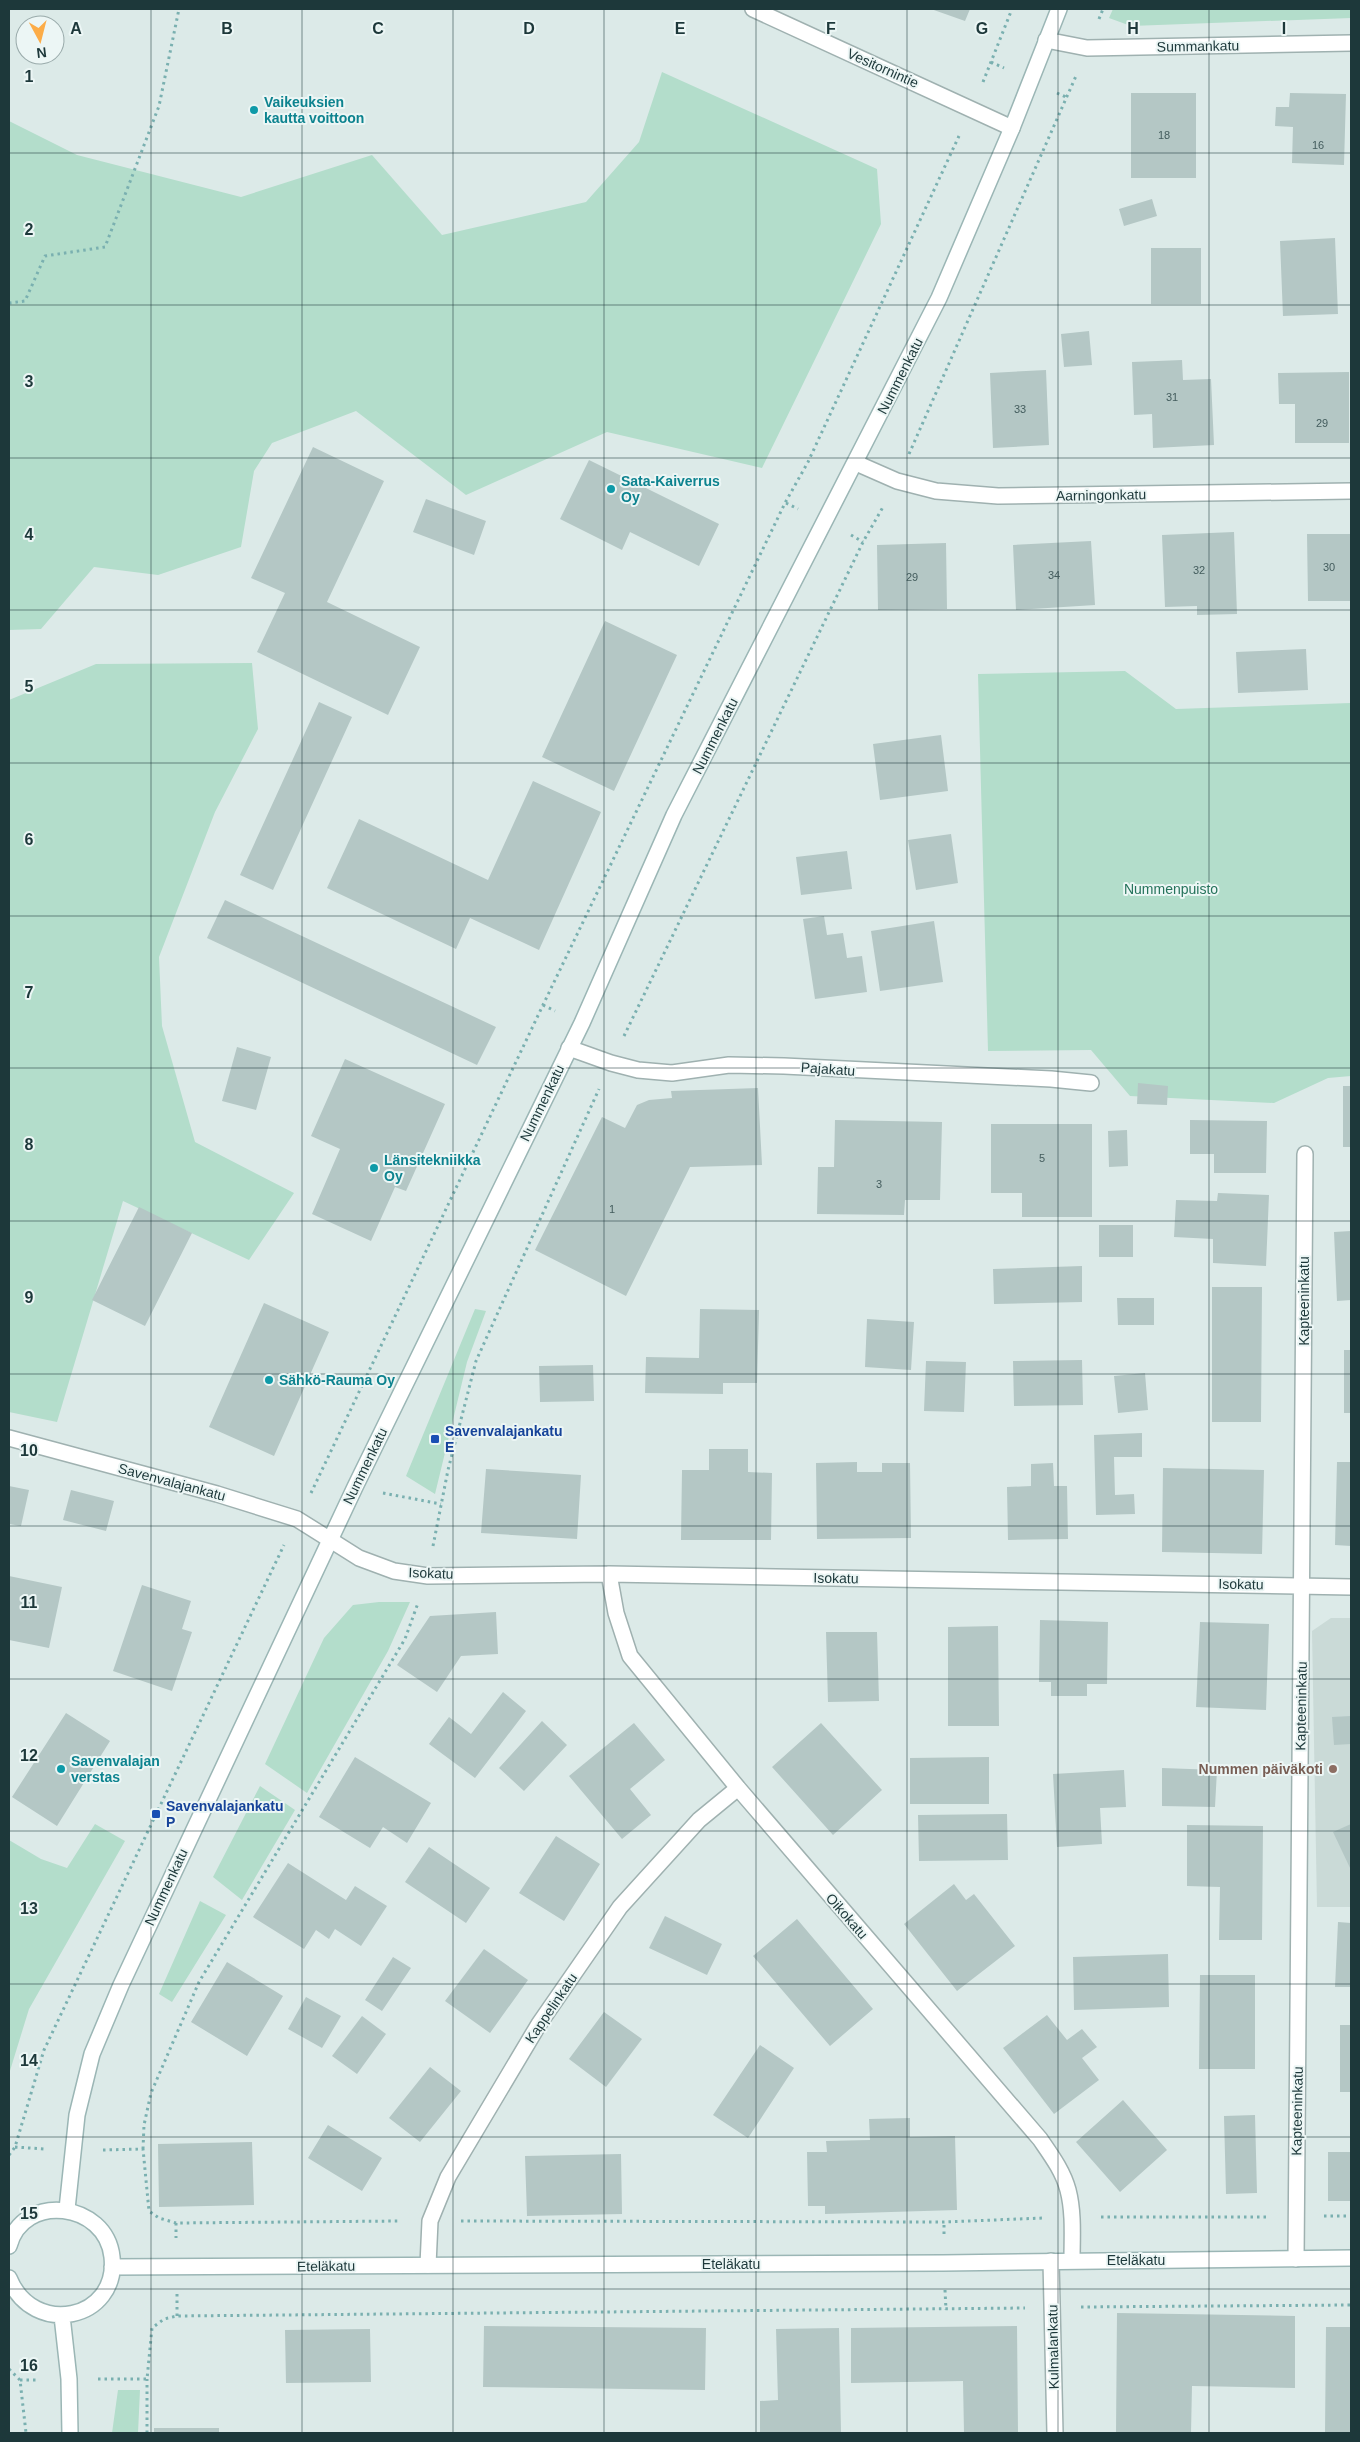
<svg xmlns="http://www.w3.org/2000/svg" width="1360" height="2442" font-family="Arial,sans-serif">
<rect width="100%" height="100%" fill="#dceae8"/>
<path fill="#cadad7" d="M1331,1618H1351V1907H1317L1312,1631Z"/>
<path fill="#b3ddcb" d="M1113,9H1351V18L1131,26L1109,18Z
M662,72L877,169L881,224L762,468L607,432L466,495L356,411L272,443L254,471L241,547L158,575L94,567L41,629L9,630V121L77,155L241,197L372,155L442,235L586,202L639,142Z
M252,663L258,729L215,812L159,957L162,1026L195,1142L294,1193L249,1260L123,1201L57,1422L9,1412V700L96,664Z
M1125,671L1176,709L1351,703V1076L1328,1078L1274,1103L1130,1096L1091,1050L988,1051L978,674Z
M475,1309L486,1311L467,1362L435,1494L406,1476Z
M379,1602H410L388,1651L307,1793L265,1764L324,1638L353,1605Z
M260,1786L295,1810L242,1900L213,1877Z
M95,1824L125,1841L29,2009L9,2074V1840L41,1859L67,1868Z
M200,1901L226,1915L172,2002L159,1994Z
M118,2390H140L138,2433H112Z"/>
<path fill="#b4c7c5" d="M931,9H970L965,21Z
M1131,93H1196V178H1131Z
M1290,93L1346,94L1344,165L1292,163L1293,127L1275,126L1276,107H1289Z
M1152,199L1157,216L1124,226L1119,209Z
M1335,238L1338,314L1283,316L1280,241Z
M1151,248H1201V304H1151Z
M1089,331L1092,365L1064,367L1061,334Z
M1182,360L1183,380L1211,379L1214,445L1153,448L1152,414L1134,415L1132,362Z
M1046,370L1049,445L993,448L990,373Z
M1349,372V443H1295V404H1279L1278,373Z
M313,447L384,481L327,602L420,647L388,715L257,652L285,593L251,578Z
M589,460L719,524L699,566L630,532L622,550L560,519Z
M426,499L486,521L474,555L413,532Z
M1234,532L1237,614L1197,615V606L1165,607L1162,535Z
M1307,534H1351V601H1308Z
M1091,541L1095,605L1016,610L1013,545Z
M946,543L947,609L878,610L877,545Z
M605,621L677,655L614,791L542,757Z
M1306,649L1308,690L1238,693L1236,652Z
M319,702L352,717L273,890L240,875Z
M941,735L948,791L880,800L873,744Z
M533,781L601,812L539,950L470,918L456,949L327,888L359,819L488,880Z
M951,834L958,883L916,890L908,840Z
M847,851L852,889L801,895L796,857Z
M225,900L496,1027L477,1065L207,938Z
M824,916L827,935L843,933L847,958L862,956L867,992L815,999L803,919Z
M934,921L943,982L880,991L871,931Z
M237,1047L271,1057L256,1110L222,1101Z
M345,1059L445,1104L406,1191L395,1187L371,1241L312,1214L340,1149L311,1136Z
M1138,1083L1168,1086L1167,1105L1137,1104Z
M1343,1086H1351V1147H1343Z
M758,1088L762,1165L690,1167L626,1296L535,1250L602,1117L625,1128L637,1105L649,1100L672,1098L671,1091Z
M835,1120L942,1122L940,1200H905L904,1215L817,1214L818,1167H834Z
M1190,1120L1267,1121L1266,1173H1214V1154H1190Z
M991,1124H1092V1217H1022V1193H991Z
M1127,1130L1128,1166L1109,1167L1108,1131Z
M1218,1193L1269,1195L1266,1266L1213,1263V1239L1174,1237L1176,1200L1217,1201Z
M139,1207L192,1233L145,1326L92,1300Z
M1099,1225H1133V1257H1099Z
M1351,1231V1300L1337,1301L1334,1232Z
M1082,1266V1302L994,1304L993,1269Z
M1212,1287H1262L1261,1422H1212Z
M1117,1298H1154V1325H1118Z
M264,1303L329,1332L274,1456L209,1427Z
M700,1309L759,1310L757,1383H723V1394L645,1393L646,1357L699,1358Z
M867,1319L914,1322L911,1370L865,1367Z
M1344,1350H1351V1413H1344Z
M1082,1360L1083,1405L1014,1406L1013,1361Z
M926,1361L966,1362L964,1412L924,1411Z
M593,1365L594,1401L540,1402L539,1366Z
M1145,1373L1148,1410L1118,1413L1114,1376Z
M1142,1433V1457H1114L1115,1495L1134,1494L1135,1514L1096,1515L1094,1435Z
M709,1449H748V1472L772,1473L771,1540H681L682,1470H709Z
M857,1462V1472H882V1463H910L911,1538L817,1539L816,1463Z
M1337,1462H1351V1546L1335,1545Z
M1053,1463L1054,1486H1067L1068,1539L1008,1540L1007,1487L1031,1486V1464Z
M1163,1468L1264,1470L1262,1554L1162,1552Z
M486,1469L581,1475L577,1539L481,1533Z
M9,1486L29,1490L21,1526L9,1524Z
M71,1490L114,1501L106,1531L63,1520Z
M9,1576L62,1587L49,1648L9,1640Z
M142,1585L191,1601L182,1629L192,1632L172,1691L113,1671Z
M496,1612L498,1654L461,1656L437,1692L397,1665L430,1616Z
M1040,1620L1108,1622L1107,1684H1087V1696H1051V1682H1039Z
M1200,1622L1269,1624L1266,1710L1196,1707Z
M998,1626L999,1726H948V1627Z
M826,1632H877L879,1701L828,1702Z
M503,1692L526,1711L475,1778L429,1744L449,1717L471,1734Z
M66,1713L110,1741L57,1826L12,1797Z
M1351,1716V1744L1334,1745L1332,1717Z
M542,1721L567,1745L524,1791L499,1768Z
M634,1723L665,1760L630,1789L651,1815L622,1839L569,1776Z
M821,1723L882,1790L833,1835L772,1767Z
M355,1757L431,1803L407,1843L383,1827L370,1848L319,1817Z
M989,1757V1804H910V1758Z
M1162,1768L1217,1770L1215,1807L1162,1806Z
M1124,1770L1126,1807L1100,1808L1102,1844L1057,1847L1053,1774Z
M1007,1814L1008,1860L919,1861L918,1815Z
M1351,1824V1870L1333,1832Z
M1187,1825L1263,1826L1262,1940H1219L1220,1887L1187,1886Z
M556,1836L600,1864L564,1921L519,1893Z
M429,1847L490,1888L466,1923L405,1882Z
M288,1863L346,1900L355,1886L387,1906L361,1946L335,1929L329,1939L316,1930L304,1949L253,1917Z
M954,1884L966,1900L974,1894L1015,1946L957,1991L904,1924Z
M665,1916L722,1944L707,1975L649,1948Z
M797,1919L873,2009L830,2046L753,1956Z
M1338,1922L1351,1923V1987H1335Z
M484,1949L528,1980L490,2033L445,2001Z
M1168,1954L1169,2007L1074,2010L1073,1957Z
M393,1957L411,1968L382,2011L365,2000Z
M227,1962L283,1996L247,2056L191,2022Z
M1200,1975H1255V2069H1199Z
M306,1997L341,2016L322,2048L288,2029Z
M604,2012L642,2039L606,2087L569,2059Z
M1047,2015L1067,2040L1082,2029L1097,2047L1082,2058L1099,2080L1054,2114L1003,2048Z
M362,2016L386,2034L357,2074L332,2056Z
M1340,2025H1351V2092H1340Z
M760,2045L794,2068L748,2138L713,2115Z
M430,2067L461,2091L420,2142L389,2118Z
M1123,2100L1167,2150L1120,2192L1076,2142Z
M1255,2115L1257,2193L1226,2194L1224,2116Z
M910,2118V2137L955,2136L957,2210L825,2214V2206H808L807,2152H827L826,2141L870,2140L869,2119Z
M328,2125L382,2158L362,2191L308,2158Z
M252,2142L254,2205L159,2207L158,2144Z
M1328,2152H1351V2201H1328Z
M621,2154L622,2214L527,2216L525,2156Z
M1117,2313L1295,2316V2388L1192,2386L1191,2433H1116Z
M484,2326L706,2328L705,2390L483,2387Z
M1017,2326L1018,2433H964L963,2381L851,2383V2328Z
M1326,2327H1351V2433H1325Z
M839,2328L841,2433H760V2401L778,2400L776,2329Z
M370,2329L371,2382L286,2383L285,2330Z
M154,2428H219V2433H154Z"/>
<g fill="none" stroke-linecap="round" stroke-linejoin="round">
<defs>
<path id="minor" d="M753,9L1012,128
M1046,40L1087,48L1351,43
M856,463L897,481L936,491L998,496L1351,491
M569,1048L611,1063L638,1070L672,1073L729,1065L784,1066L1051,1079L1091,1083
M9,1438L217,1494L297,1519L359,1558L394,1571L428,1576L609,1574L1351,1587
M609,1574L616,1613L630,1656L738,1788L1040,2139C1051,2155 1063,2171 1068,2190C1074,2213 1072,2238 1072,2260
M1296,2259L1305,1154
M1051,2261L1055,2433
M428,2265L430,2221L448,2177L539,2024L620,1907L699,1820L738,1788"/>
<path id="secondary" d="M67,2209L77,2115L92,2054L121,1985L355,1487L582,1023L674,815L939,298L1012,128L1059,9
M9,2246C23,2192 106,2202 112,2257C119,2320 33,2338 9,2278
M112,2267L943,2263L1351,2258
M62,2316L69,2379L70,2433"/>
</defs>
<use href="#minor" stroke="#9fb1b0" stroke-width="18"/>
<use href="#secondary" stroke="#9bb6b5" stroke-width="18"/>
<path stroke="#7ab0b0" stroke-width="3" stroke-dasharray="2.5 4" stroke-linecap="butt" d="M1099,19L1103,9
M991,62L1004,68
M983,82L1012,9
M1057,93L1068,98
M9,303L25,301L45,256L105,247L159,106L179,9
M909,454L1076,76
M786,503L798,509
M851,535L863,542
M543,1005L555,1011
M624,1036L863,542L883,507
M311,1493L543,1005L785,503L808,462L959,136
M383,1493L441,1504
M433,1546L448,1470L476,1361L599,1089
M15,2147L44,2149
M143,2149L144,2125L151,2093L199,1982L405,1639L418,1603
M103,2150L143,2149L149,2211L159,2218L176,2223L400,2221
M9,2155L15,2147L44,2050L284,1545
M1324,2216H1351
M1101,2217H1268
M461,2221L944,2222L1043,2218
M176,2223V2238
M944,2234V2222
M945,2290L946,2310
M177,2294V2316
M1081,2307L1351,2305
M9,2369L20,2380L26,2433
M98,2379H147L152,2328L164,2319L177,2316L1025,2308
M20,2380H39
M147,2433V2379"/>
<use href="#minor" stroke="#fff" stroke-width="15"/>
<use href="#secondary" stroke="#fff" stroke-width="15"/>
</g>
<path fill="none" stroke="#1d383a" stroke-width="1" stroke-opacity="0.55" d="M151,9V2433M302,9V2433M453,9V2433M604,9V2433M756,9V2433M907,9V2433M1058,9V2433M1209,9V2433M9,153H1351M9,305H1351M9,458H1351M9,610H1351M9,763H1351M9,916H1351M9,1068H1351M9,1221H1351M9,1374H1351M9,1526H1351M9,1679H1351M9,1831H1351M9,1984H1351M9,2137H1351M9,2289H1351"/>
<g fill="#0f9aa8" stroke="#ecf6f5" stroke-width="2">
<circle cx="254" cy="110" r="5"/>
<circle cx="611" cy="489" r="5"/>
<circle cx="374" cy="1168" r="5"/>
<circle cx="269" cy="1380" r="5"/>
<circle cx="61" cy="1769" r="5"/>
</g>
<g fill="#1a4fb4" stroke="#ecf6f5" stroke-width="2">
<rect x="430" y="1434" width="10" height="10" rx="2.5"/>
<rect x="151" y="1809" width="10" height="10" rx="2.5"/>
</g>
<circle fill="#8d6e63" stroke="#ecf6f5" stroke-width="2" cx="1333" cy="1769" r="5"/>
<g text-anchor="middle" stroke-width="4" stroke-linejoin="round" paint-order="stroke">
<g font-size="11" fill="#435c5d">
<text x="1164" y="139">18</text>
<text x="1318" y="149">16</text>
<text x="1172" y="401">31</text>
<text x="1020" y="413">33</text>
<text x="1322" y="427">29</text>
<text x="1329" y="571">30</text>
<text x="1199" y="574">32</text>
<text x="1054" y="579">34</text>
<text x="912" y="581">29</text>
<text x="1042" y="1162">5</text>
<text x="879" y="1188">3</text>
<text x="612" y="1213">1</text>
</g>
<g font-size="14" fill="#1d383a" stroke="#ecf6f5">
<text transform="translate(1198 46) rotate(-1)" y="5">Summankatu</text>
<text transform="translate(883 68) rotate(24)" y="5">Vesitornintie</text>
<text transform="translate(900 376) rotate(-63)" y="5">Nummenkatu</text>
<text transform="translate(1101 495) rotate(-1)" y="5">Aarningonkatu</text>
<text transform="translate(715 736) rotate(-63)" y="5">Nummenkatu</text>
<text transform="translate(828 1069) rotate(4)" y="5">Pajakatu</text>
<text transform="translate(542 1103) rotate(-64)" y="5">Nummenkatu</text>
<text transform="translate(1304 1301) rotate(-90)" y="5">Kapteeninkatu</text>
<text transform="translate(365 1466) rotate(-64)" y="5">Nummenkatu</text>
<text transform="translate(172 1482) rotate(15)" y="5">Savenvalajankatu</text>
<text transform="translate(431 1573) rotate(2)" y="5">Isokatu</text>
<text transform="translate(836 1578) rotate(1)" y="5">Isokatu</text>
<text transform="translate(1241 1584) rotate(1)" y="5">Isokatu</text>
<text transform="translate(1301 1706) rotate(-89)" y="5">Kapteeninkatu</text>
<text transform="translate(166 1887) rotate(-65)" y="5">Nummenkatu</text>
<text transform="translate(847 1916) rotate(49)" y="5">Oikokatu</text>
<text transform="translate(551 2008) rotate(-56)" y="5">Kappelinkatu</text>
<text transform="translate(1297 2111) rotate(-89)" y="5">Kapteeninkatu</text>
<text x="1136" y="2265">Eteläkatu</text>
<text x="731" y="2269">Eteläkatu</text>
<text transform="translate(326 2266) rotate(-1)" y="5">Eteläkatu</text>
<text transform="translate(1053 2347) rotate(-91)" y="5">Kulmalankatu</text>
</g>
<g font-size="14" font-weight="bold" fill="#0d838f" stroke="#ecf6f5" text-anchor="start">
<text x="264" y="107">Vaikeuksien<tspan x="264" dy="16">kautta voittoon</tspan></text>
<text x="621" y="486">Sata-Kaiverrus<tspan x="621" dy="16">Oy</tspan></text>
<text x="384" y="1165">Länsitekniikka<tspan x="384" dy="16">Oy</tspan></text>
<text x="279" y="1385">Sähkö-Rauma Oy</text>
<text x="71" y="1766">Savenvalajan<tspan x="71" dy="16">verstas</tspan></text>
</g>
<g font-size="14" fill="#25735b" stroke="#ecf6f5">
<text x="1171" y="894">Nummenpuisto</text>
</g>
<g font-size="14" font-weight="bold" fill="#164399" stroke="#ecf6f5" text-anchor="start">
<text x="445" y="1436">Savenvalajankatu<tspan x="445" dy="16">E</tspan></text>
<text x="166" y="1811">Savenvalajankatu<tspan x="166" dy="16">P</tspan></text>
</g>
<g font-size="14" font-weight="bold" fill="#785e54" stroke="#ecf6f5" text-anchor="end">
<text x="1323" y="1774">Nummen päiväkoti</text>
</g>
</g>
<g font-size="16" text-anchor="middle" font-weight="bold" fill="#1d383a" stroke="#ecf6f5" stroke-width="4" stroke-linejoin="round" paint-order="stroke">
<text x="76" y="34">A</text>
<text x="227" y="34">B</text>
<text x="378" y="34">C</text>
<text x="529" y="34">D</text>
<text x="680" y="34">E</text>
<text x="831" y="34">F</text>
<text x="982" y="34">G</text>
<text x="1133" y="34">H</text>
<text x="1284" y="34">I</text>
<text x="29" y="82">1</text>
<text x="29" y="235">2</text>
<text x="29" y="387">3</text>
<text x="29" y="540">4</text>
<text x="29" y="692">5</text>
<text x="29" y="845">6</text>
<text x="29" y="998">7</text>
<text x="29" y="1150">8</text>
<text x="29" y="1303">9</text>
<text x="29" y="1456">10</text>
<text x="29" y="1608">11</text>
<text x="29" y="1761">12</text>
<text x="29" y="1914">13</text>
<text x="29" y="2066">14</text>
<text x="29" y="2219">15</text>
<text x="29" y="2371">16</text>
</g>
<rect width="1360" height="2442" fill="none" stroke="#1d383a" stroke-width="20"/>
<g transform="translate(40 40) rotate(173)"><circle r="24" fill="#ecf6f5" stroke="#99aaaa"/>
<path d="M0-4L9 19L0 12L-9 19Z" fill="#fcac47"/>
<text y="-8" font-size="14" font-weight="bold" text-anchor="middle" fill="#1d383a">N</text>
</g>
</svg>
